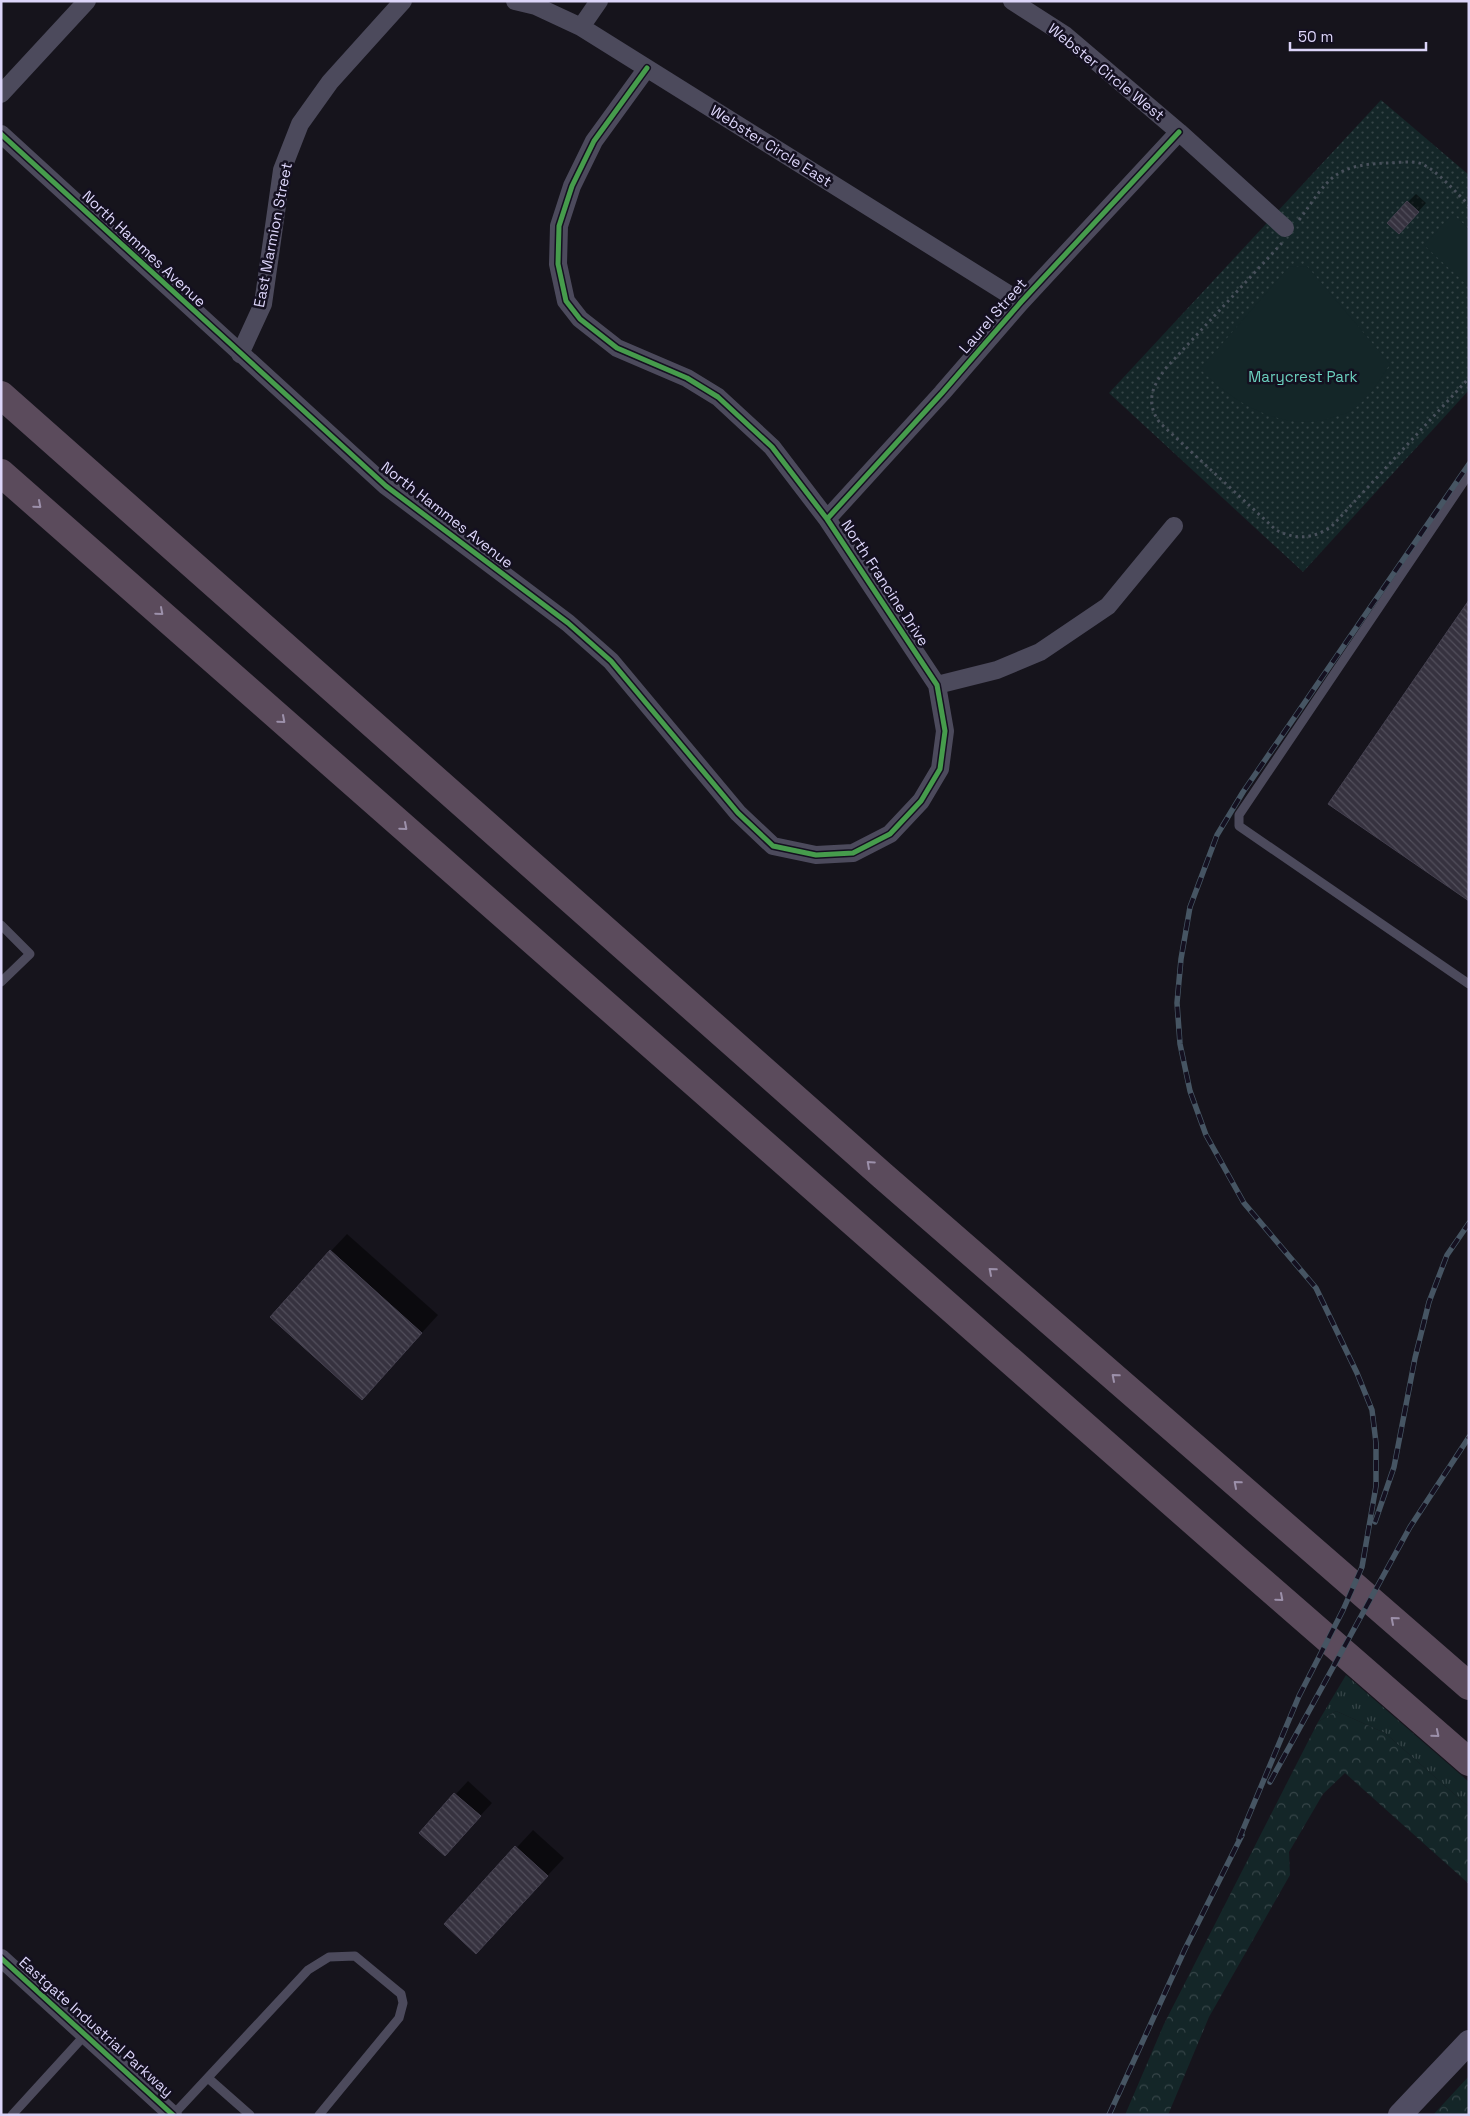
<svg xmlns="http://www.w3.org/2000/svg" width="1470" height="2116" font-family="'Space Grotesk',sans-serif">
<defs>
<pattern id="grass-tufts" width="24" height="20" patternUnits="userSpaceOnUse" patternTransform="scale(1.25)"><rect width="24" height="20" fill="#142628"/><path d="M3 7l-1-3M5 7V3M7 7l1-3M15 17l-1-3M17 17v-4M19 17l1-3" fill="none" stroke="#364548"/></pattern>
<pattern id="forest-crowns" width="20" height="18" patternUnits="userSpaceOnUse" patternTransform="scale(1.25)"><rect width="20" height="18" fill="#142628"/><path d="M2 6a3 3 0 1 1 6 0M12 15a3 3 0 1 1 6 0" fill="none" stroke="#364548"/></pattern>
<pattern id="park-dots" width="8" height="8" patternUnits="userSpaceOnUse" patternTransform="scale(1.25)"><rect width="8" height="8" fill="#142628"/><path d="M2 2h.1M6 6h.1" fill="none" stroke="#364548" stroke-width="1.8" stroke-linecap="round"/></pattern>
<pattern id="building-back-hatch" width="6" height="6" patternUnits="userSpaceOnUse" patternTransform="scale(1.25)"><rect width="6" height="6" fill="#36323f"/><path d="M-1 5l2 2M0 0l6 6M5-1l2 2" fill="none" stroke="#524f5c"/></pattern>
</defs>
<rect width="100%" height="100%" fill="#16141c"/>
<path fill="url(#grass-tufts)" d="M1346,1675L1469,1782V1807L1385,1733L1336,1711L1318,1722Z"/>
<path fill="url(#forest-crowns)" d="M1336,1711L1385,1733L1469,1807V1884L1345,1773L1323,1794L1289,1852L1290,1875L1209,2017L1168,2115H1125L1164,2024L1318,1722Z
M1469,2076V2115H1433Z"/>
<path fill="url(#park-dots)" d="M1381,100L1469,175V390L1303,572L1109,393Z"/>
<path fill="#142628" d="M1453,214L1469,229V287L1424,245Z
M1307,266L1390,364C1380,380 1368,400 1351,411C1347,413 1341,415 1337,416C1286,435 1234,404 1200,369L1289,267Z"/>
<path fill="#0007" d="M1416,194L1426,203L1407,224L1408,202Z
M347,1234L438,1315L378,1381L331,1251Z
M468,1781L492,1803L445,1854L421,1832Z
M533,1830L564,1858L476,1952L446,1924Z"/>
<path fill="url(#building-back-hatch)" stroke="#44404f" d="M1407,201L1419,212L1399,234L1387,223Z
M1469,600V901L1328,804Z
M330,1250L422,1333L362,1400L270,1317Z
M454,1793L481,1816L445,1856L419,1833Z
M515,1846L548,1876L476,1954L444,1924Z"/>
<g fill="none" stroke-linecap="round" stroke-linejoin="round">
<path stroke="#48505b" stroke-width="3" stroke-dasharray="2.5 4" stroke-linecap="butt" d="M1299,220C1329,179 1332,165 1387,163C1398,163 1412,160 1422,164C1439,172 1455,192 1469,205
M1282,243L1166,368C1152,386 1145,403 1160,423L1276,530C1296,540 1312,539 1331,527L1469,378"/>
<path stroke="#4c4a5c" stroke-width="9" d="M1469,474L1239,815V826L1469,984
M1,925L30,954L1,982
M208,2078L250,2115
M12,2115L85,2035
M173,2115L308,1970L329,1957L355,1956L401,1994L403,2003L399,2018L319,2115"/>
<path stroke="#4c4a5c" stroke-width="18" d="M515,1L536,6L581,27L1021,302
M1012,1L1065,35L1179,132L1285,228
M581,27L599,1
M1,94L87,1
M1,134L386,486L568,623L611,661L738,813L773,846L816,855L853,853L890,834L921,801L940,769L945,731L937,685L827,519L772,447L718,397L687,378L617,348L580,319L566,301L558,264L559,226L572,186L594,141L647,68
M240,354L263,304L282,170L300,124L330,82L403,1
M827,519L942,393L1021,302L1179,132
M937,685L997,670L1040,652L1108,606L1174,526
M1,1958L173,2115"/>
<path stroke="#504d62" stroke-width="24" d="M1400,2115L1469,2042"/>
<path stroke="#5b4b5c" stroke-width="28" d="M1,395L883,1176L1469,1686
M1,473L1244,1566L1469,1762"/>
<defs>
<path id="rail" d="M1375,1522L1394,1467L1415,1358L1429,1302L1447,1255L1469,1223
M1270,1782L1410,1527L1469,1437
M1239,1839L1299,1696L1343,1610L1362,1567L1376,1486V1443L1372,1410L1357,1373L1316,1288L1244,1203L1206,1135L1190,1091L1180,1044L1177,1003L1181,959L1190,907L1217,835L1243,792L1469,464
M1109,2115L1185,1949L1242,1835"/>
</defs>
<use href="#rail" stroke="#465563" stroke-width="5.5"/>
<use href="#rail" stroke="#141020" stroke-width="4" stroke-dasharray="11" stroke-linecap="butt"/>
<defs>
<path id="cycleway" d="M1,134L386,486L568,623L611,661L738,813L773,846L816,855L853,853L890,834L921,801L940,769L945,731L937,685L827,519L772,447L718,397L687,378L617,348L580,319L566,301L558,264L559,226L572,186L594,141L647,68
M827,519L942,393L1021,302L1179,132
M1,1958L173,2115"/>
</defs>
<use href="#cycleway" stroke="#141020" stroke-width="8"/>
<use href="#cycleway" stroke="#469c4c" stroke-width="5"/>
</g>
<defs><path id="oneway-chevron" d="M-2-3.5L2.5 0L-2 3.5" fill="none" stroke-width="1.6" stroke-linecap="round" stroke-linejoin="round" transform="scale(1.25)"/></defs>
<g stroke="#9c90aa">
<use href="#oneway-chevron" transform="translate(38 505) rotate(41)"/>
<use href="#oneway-chevron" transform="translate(160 612) rotate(41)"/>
<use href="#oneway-chevron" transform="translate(282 720) rotate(41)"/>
<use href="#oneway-chevron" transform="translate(404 827) rotate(41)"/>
<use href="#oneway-chevron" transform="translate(870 1164) rotate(-138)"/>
<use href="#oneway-chevron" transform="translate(992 1271) rotate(-139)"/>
<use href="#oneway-chevron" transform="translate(1115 1377) rotate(-139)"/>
<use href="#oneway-chevron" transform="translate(1237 1484) rotate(-139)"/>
<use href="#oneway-chevron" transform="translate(1280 1598) rotate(41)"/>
<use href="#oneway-chevron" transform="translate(1394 1620) rotate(-139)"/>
<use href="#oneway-chevron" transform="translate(1436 1734) rotate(40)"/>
</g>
<g text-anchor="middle" stroke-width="5" stroke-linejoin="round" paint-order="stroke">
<g font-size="15" fill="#dcd5f9" stroke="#141020">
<text transform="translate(1106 72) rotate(39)" y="5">Webster Circle West</text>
<text transform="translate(771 146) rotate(32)" y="5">Webster Circle East</text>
<text transform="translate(273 235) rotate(-79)" y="5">East Marmion Street</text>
<text transform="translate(144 249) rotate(43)" y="5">North Hammes Avenue</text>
<text transform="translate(993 316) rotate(-49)" y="5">Laurel Street</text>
<text transform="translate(447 515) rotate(38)" y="5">North Hammes Avenue</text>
<text transform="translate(885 583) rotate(57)" y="5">North Francine Drive</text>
<text transform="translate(96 2027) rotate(42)" y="5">Eastgate Industrial Parkway</text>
</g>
<g font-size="15" fill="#6bd0be" stroke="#141020">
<text x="1303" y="382">Marycrest Park</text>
</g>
</g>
<rect width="1470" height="2116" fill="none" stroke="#dcd5f9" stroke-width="5"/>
<path d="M1290 42v8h136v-8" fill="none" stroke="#dcd5f9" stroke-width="2.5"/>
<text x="1298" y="42" font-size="15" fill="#dcd5f9" stroke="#141020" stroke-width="4" paint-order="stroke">50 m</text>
</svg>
